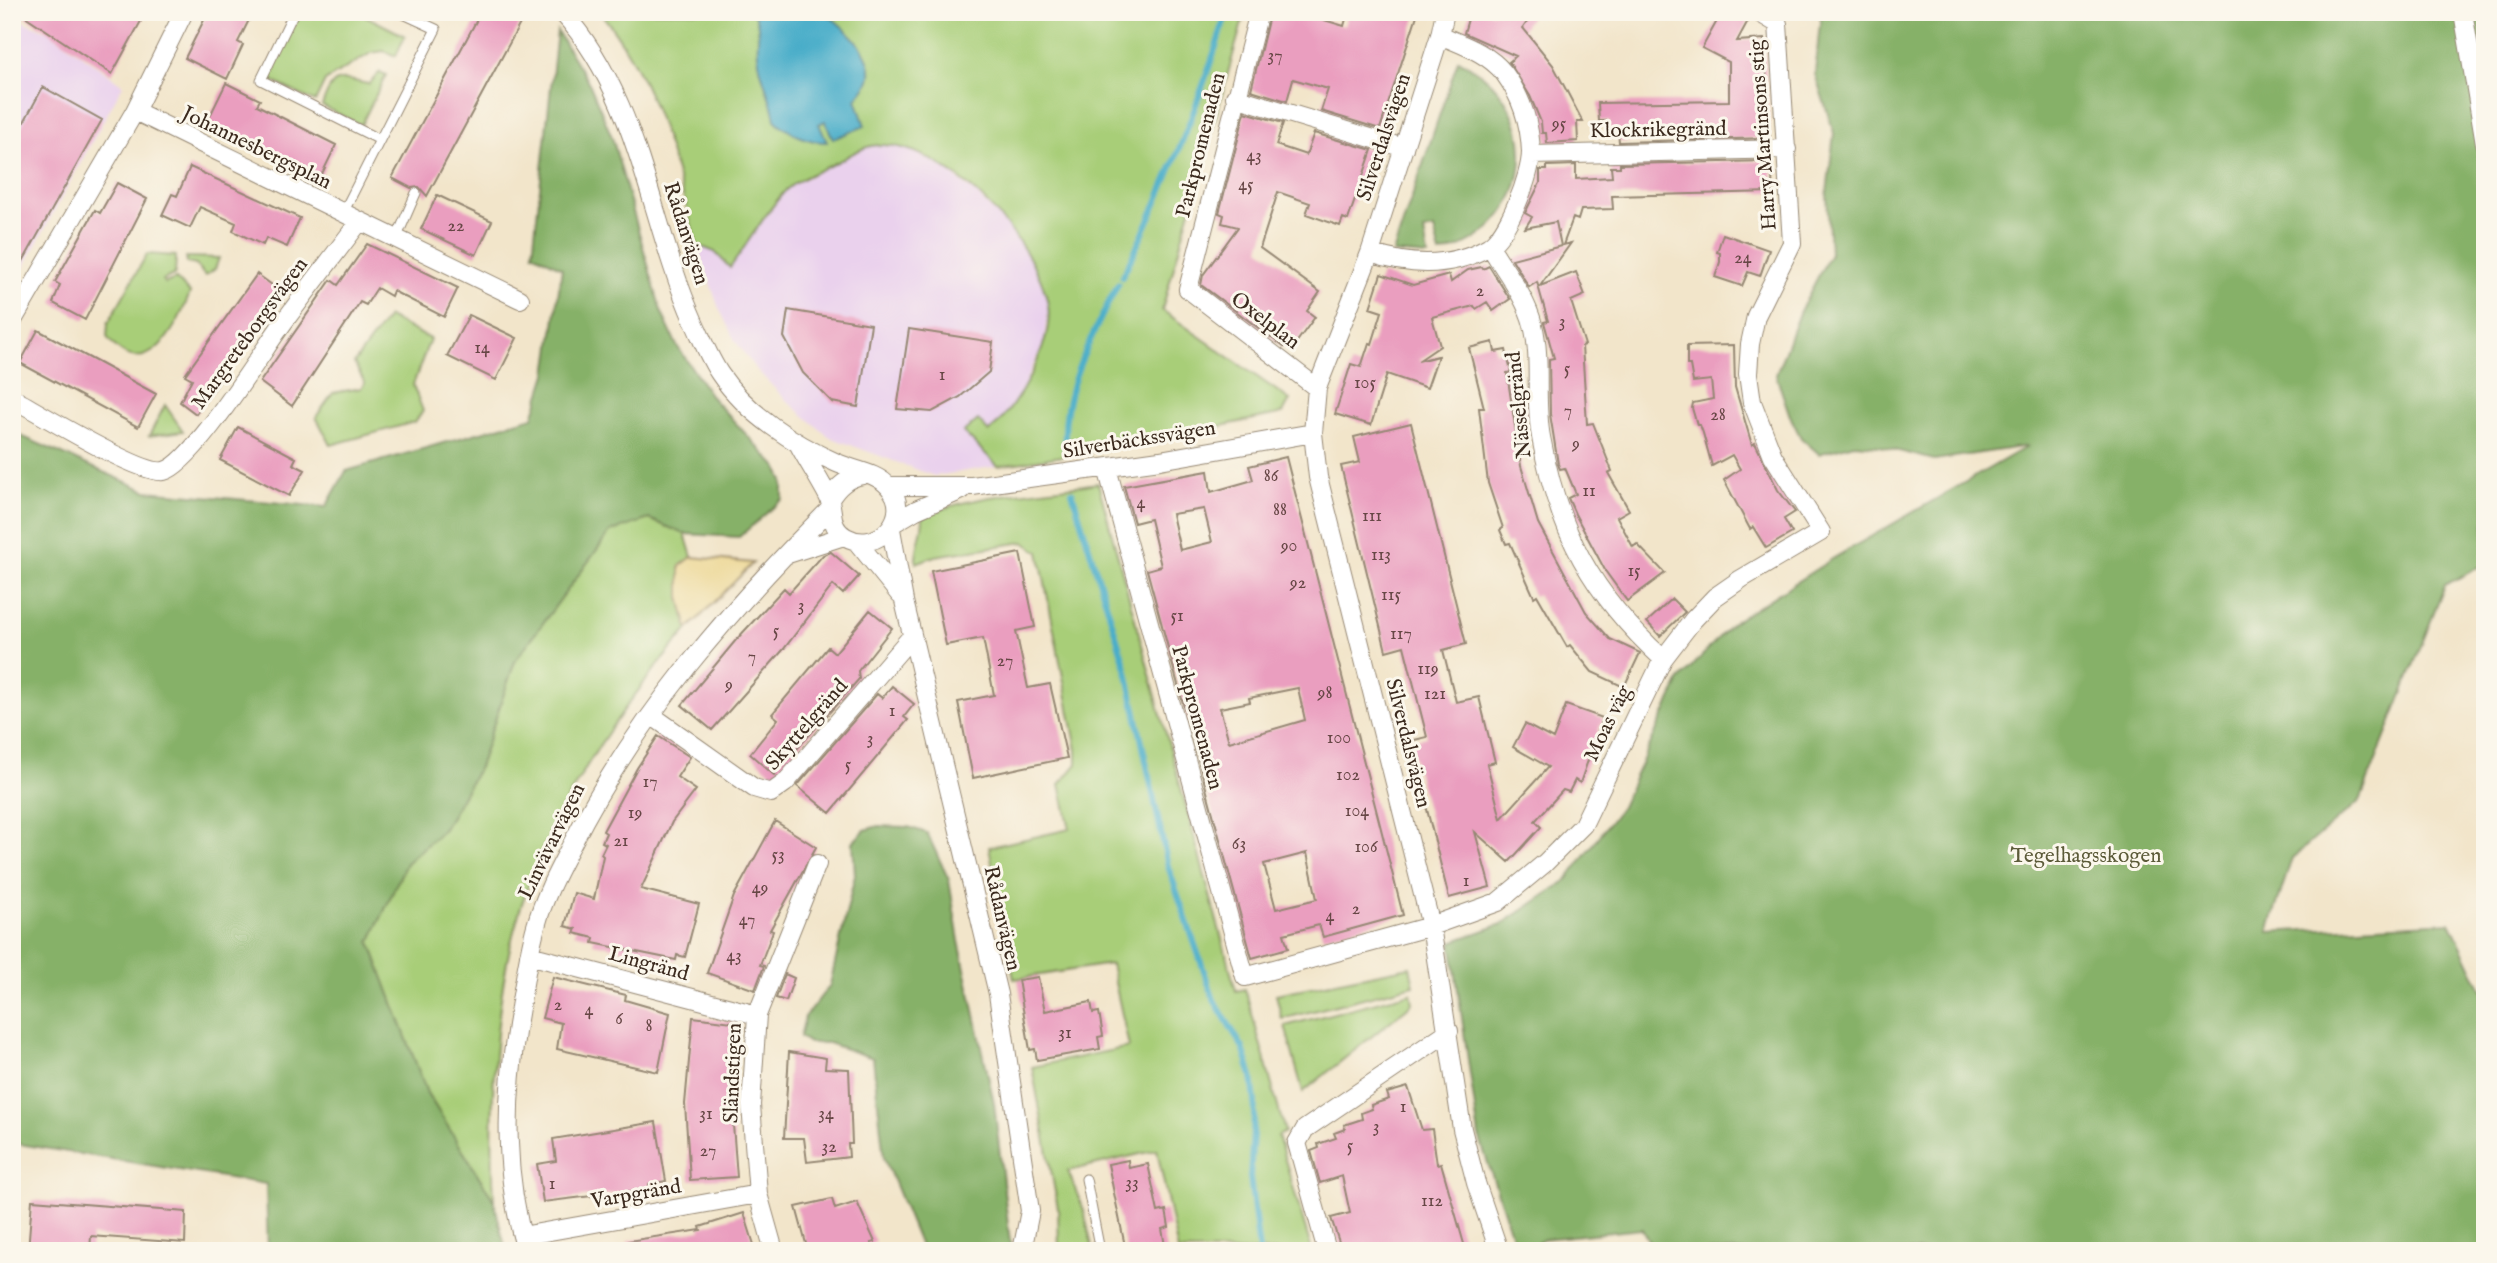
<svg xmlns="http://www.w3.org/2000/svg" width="2497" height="1263" font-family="'IM FELL English',serif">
<rect width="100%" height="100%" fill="#fbf7ec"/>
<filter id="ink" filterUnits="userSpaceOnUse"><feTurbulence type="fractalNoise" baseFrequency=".0143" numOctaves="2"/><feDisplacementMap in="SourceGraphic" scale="14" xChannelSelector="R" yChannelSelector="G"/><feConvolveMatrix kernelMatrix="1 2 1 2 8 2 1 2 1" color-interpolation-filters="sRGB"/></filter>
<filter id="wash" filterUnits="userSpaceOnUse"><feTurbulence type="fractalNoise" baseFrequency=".00686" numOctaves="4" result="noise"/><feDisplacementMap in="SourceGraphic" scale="28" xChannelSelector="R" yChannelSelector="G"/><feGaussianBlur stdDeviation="1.57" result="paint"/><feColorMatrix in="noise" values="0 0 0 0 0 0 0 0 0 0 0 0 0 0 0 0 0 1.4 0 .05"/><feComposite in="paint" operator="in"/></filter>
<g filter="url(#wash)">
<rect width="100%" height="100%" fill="#f2e5ca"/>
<path fill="#ead1ed" d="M12,17L49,32L123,85L12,289Z
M900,145L943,167L977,195L1013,232L1041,274L1049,308L1043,344L1020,393L1002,420L988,432H963L998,466L934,476L829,437L785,399L754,367L734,339L718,306L697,245L715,252L730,267L787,188L869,146Z"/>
<path fill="#a8ce78" stroke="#727c4b" stroke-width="2" d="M298,12H358L405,36L396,56L384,51L371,53L325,81L315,102L266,78Z
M600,12H1245L1162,310L1290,400L1283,413L1115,448L998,466L963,432L978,420L989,432C1017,408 1054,343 1048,305C1038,242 939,134 871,146C860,148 847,157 837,162C822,170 798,178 786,190C765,213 748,243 730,268L715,252L697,245C673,161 656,81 600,12Z
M380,72L386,75L361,125L322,106C333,72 340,79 369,84Z
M147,254L176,256L175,274L163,280L165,283L176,279L190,293C177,328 145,388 107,337L108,323Z
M186,257L219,258L215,269L205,276L196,265L186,263Z
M388,317L430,339L413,385L423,411L415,422L331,445L316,417L333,393L361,388L365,383L354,363Z
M165,405L183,431L149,436Z
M1098,483L1236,991L1245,989L1285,1132L1278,1136L1312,1251H1178L1157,1150L1068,1171L1084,1211L1093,1251H1059L1058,1208L1032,1067L1129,1047L1111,964L1014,979L989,847L1070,829L1060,784L1077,764V750L1039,552L1024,542L935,556L916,563C915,547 923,534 923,517C968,494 1046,491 1098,483Z
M649,519L685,534L692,557L680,566V597L688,629C607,723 530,838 507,962C492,1041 490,1121 494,1201L427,1093L370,942L406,863L443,830L479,767L515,661L610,532Z
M1410,967L1414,985L1282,1019L1276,994Z
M1411,993L1413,1003L1303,1092L1285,1026Z"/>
<path fill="#86b168" stroke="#606e43" stroke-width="2" d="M1821,12H2485V564L2445,585L2360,801L2292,858L2268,932L2450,922L2485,996V1251H1654L1642,1229L1543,1239L1525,1251H1517L1479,1136L1451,942L1502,924L1566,881L1621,807L1680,680L1731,624L1832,559L2028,446L1934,460L1879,446L1854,444L1819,454L1801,438L1790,416L1776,375L1799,313L1830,254L1827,193L1834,133L1815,74Z
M557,31L590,85L612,137L661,311L677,346L713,399L777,467L783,481V499L739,537L685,534L649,519L610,532L515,661L479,767L443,830L406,863L370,942L427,1093L494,1201L506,1251H268L266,1184L12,1143V432L147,491L326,507L346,471L533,417L547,374L562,268L533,253Z
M1458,60C1550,103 1539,229 1440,254L1434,229L1424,231L1428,256L1393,253Z
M878,826L908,827L927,833L949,880L959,941L994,1103L1011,1251H922L884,1158L873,1058L828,1043H809L800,1037L805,1017L830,985L855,875L853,842L865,830Z"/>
<path fill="#eeda9e" stroke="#94825e" stroke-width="2" d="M692,557L753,563L688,629L680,597V566Z"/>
<path fill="#4aadc9" stroke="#426c74" stroke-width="2" d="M751,12H825C843,27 877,53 869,80C867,87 860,94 856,99L865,126L833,139L825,121L819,124L827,142C807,142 790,134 775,120C772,98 760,78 758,55C756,41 763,22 751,12Z"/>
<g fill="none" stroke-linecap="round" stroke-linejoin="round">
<path stroke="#4aadc9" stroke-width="6" d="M1122,277C1165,191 1199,104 1227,12
M1066,453C1058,393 1092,336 1118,284
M1072,492L1127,671L1168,866L1214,1000L1243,1048L1252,1076L1255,1102L1250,1177L1259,1251"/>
</g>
<g id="blocks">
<path fill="#ea9ebf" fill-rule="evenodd" d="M19,12H146L112,74Z
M208,12H253L238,42L243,45L227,79L185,58Z
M481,12H508L522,20L427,196L419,187L411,188L392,178Z
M1270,12H1312L1311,16L1344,26L1348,12H1418L1380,129L1321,111L1328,89L1293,79L1287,101L1251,90Z
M1470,12H1534L1523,28L1553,65L1583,122H1577L1578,141L1547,143L1546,133H1542L1541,122L1530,96L1509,62L1516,56L1464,33Z
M1722,12H1736L1749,19L1737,41L1764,39L1770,138L1619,142L1618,131L1609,132V121H1599L1598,103L1729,101V62L1702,48Z
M226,83L260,100L257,105L336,145L319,180L206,124Z
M43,87L102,120L12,281V144Z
M1245,112L1283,123L1276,145L1306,155L1314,133L1372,150L1348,220L1343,218L1340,226L1306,214L1310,203L1278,192L1260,248L1320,292L1307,311L1315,317L1293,347L1287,343L1284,347L1201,285L1203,275L1238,227L1222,223L1224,215L1219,213Z
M1771,161L1773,192L1612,196L1613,209L1581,210L1578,220L1573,218L1563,245L1571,243L1540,286L1576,272L1585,295L1571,301L1585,345L1582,346L1587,424L1593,423L1612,471L1608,473L1629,510L1617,517L1633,547L1637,544L1665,573L1627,601L1606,572L1575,514L1568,498L1576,494L1565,468L1560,469L1558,464L1550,414L1549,359L1554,358L1544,322L1548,321L1537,282L1529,287L1512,259L1561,246L1556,222L1525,228L1532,217L1525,213L1540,183V170H1547V166L1576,165V179L1612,177L1611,167H1620V164Z
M190,167L300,218L287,247L266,238L263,245L233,231L236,223L200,207L190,228L162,215L172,194L177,196Z
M117,183L147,199L85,320L53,303L60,285L55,282L95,210L100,213Z
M437,195L492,221L476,255L421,229Z
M1723,234L1769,250L1760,276L1748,272L1742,286L1715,277L1720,262V253L1717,252Z
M367,244L458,288L444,317L393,291L391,296L377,288L366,305L360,302L292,406L260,382L331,280L338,285Z
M1489,266L1510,299L1493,311L1487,302L1476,309L1474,306L1432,317L1440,346L1418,361L1438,356L1427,388L1387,374L1371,425L1335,414L1351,364L1361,367L1369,343L1372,344L1382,312L1370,308L1381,274L1413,285L1449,275L1451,282L1468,270L1482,267L1483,269Z
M257,274L283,293L196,414L180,402L192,379L185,375Z
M788,310L871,324L858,407L832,402L803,373L784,337Z
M469,315L517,338L496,380L447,356Z
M909,329L993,342L989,372L960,397L932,412L897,409Z
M38,330L156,394L138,427L20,363Z
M1493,342L1495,352L1506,350L1511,372L1507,373L1521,466L1538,523L1586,612L1610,639L1640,653L1624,687L1592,672L1570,645L1567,647L1537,595L1534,597L1510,543L1506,544L1500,530L1503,528L1488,483L1479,408H1484L1469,348Z
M1734,345L1735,387L1752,445L1755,443L1778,490L1795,512L1784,519L1792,533L1766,548L1753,527L1750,529L1724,480L1740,469L1732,455L1712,466L1703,433L1700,425H1697L1692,408L1693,403L1713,399L1711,380L1693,382L1690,365H1687V346Z
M1527,402V417L1516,419L1514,404Z
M1411,423L1466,644L1443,650L1456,702L1479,697L1495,762L1487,764L1501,819L1548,767L1513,747L1525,724L1553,739L1566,705L1603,718L1580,783L1575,780L1569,792L1563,790L1535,821L1541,827L1509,862L1475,832L1490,887L1449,898L1410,741L1427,737L1404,646L1386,651L1341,466L1360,462L1354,437Z
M238,427L296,458L293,464L305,470L289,496L220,460Z
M1286,457L1403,915L1323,937L1319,925L1284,934L1288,948L1252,958L1147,570L1161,566L1150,519L1134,523L1124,486L1208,471L1211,492L1253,480L1249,466ZM1204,509L1212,542L1180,550L1172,514ZM1298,688L1305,720L1229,742L1220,708L1250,702L1249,698ZM1307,853L1317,899L1276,909L1264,864Z
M831,552L859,576L843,594L833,585L783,650L712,730L682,705L736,640L784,588L789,593L823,555Z
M1020,553L1035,627L1016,631L1028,688L1050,684L1067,758L973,778L958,702L994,695L983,638L946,645L931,571Z
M1672,599L1685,612L1660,636L1647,622Z
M870,610L892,628L858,671L859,679L774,775L750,754L778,719L772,714L828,647L835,653Z
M892,686L914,704L904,717L908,720L830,813L797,786L877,694L882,698Z
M658,736L690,757L677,777L696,790L672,822L641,889L699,904L685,957L677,955L676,960L593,943L594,938L574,933L576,929L565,926L574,893L594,899L603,856L601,854L606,844L602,842L606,833L603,831L637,768Z
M775,821L816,847L770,930L773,931L760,965L764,966L755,990L707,973L734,896Z
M785,974L794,978L786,1001L776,998Z
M553,977L626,995L625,1000L670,1013L658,1072L557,1049L561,1023L542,1018Z
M1038,977L1045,1011L1091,1002L1093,1013L1099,1012L1103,1036L1098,1037L1100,1049L1037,1060L1035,1049L1030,1050L1018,980Z
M693,1017L741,1023L734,1085H730L737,1177L690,1180L685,1104Z
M789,1052L826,1058L825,1068L849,1069L852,1144H848L849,1157L807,1162L804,1138H784Z
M1408,1087L1422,1130L1432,1129L1437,1164L1441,1163L1466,1251H1342L1331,1218L1350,1213L1342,1176L1320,1183L1311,1151L1319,1148L1318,1144L1336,1138L1334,1133L1345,1129L1344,1125L1362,1119L1361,1113L1372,1109L1371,1105L1389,1099L1387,1093Z
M656,1122L666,1181L649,1184V1189L543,1202L537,1164L556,1161L553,1139Z
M1128,1160L1129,1168L1148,1164L1158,1212L1166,1210L1169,1227L1162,1229L1166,1251H1126L1108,1164Z
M832,1199L835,1209L857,1202L875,1242L871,1243L874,1251H808L796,1207Z
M32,1200L186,1212L185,1243L91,1236L90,1251H28Z
M744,1213L756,1251H629L628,1241L701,1230L700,1227Z"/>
</g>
</g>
<g filter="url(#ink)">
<use href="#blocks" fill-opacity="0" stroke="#968874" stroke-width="2"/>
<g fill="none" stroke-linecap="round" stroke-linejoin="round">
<defs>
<path id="lane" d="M294,12L261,80L380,140
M343,213L436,29L399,12
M396,239L416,193
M1086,1179L1100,1251"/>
<path id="street" d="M562,12C641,99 648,219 694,322C702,339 709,358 720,374C747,414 794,444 837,463C853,470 878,473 889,487C914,515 878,555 846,537C828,527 835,510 828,496C819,479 808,462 799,445
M1259,12L1188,289L1317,388
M1445,12L1440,35L1370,253L1317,388L1313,433L1318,477L1431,926L1462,1129L1476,1183L1499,1251
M2463,12L2485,143
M1235,97L1404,148
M135,111L360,221
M1531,155L1787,149
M1490,246C1505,271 1526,297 1533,325C1542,361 1534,400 1541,437C1558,532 1592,594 1663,659
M1370,253C1409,266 1451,268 1488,247C1508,235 1531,175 1531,152C1530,124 1521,96 1504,73C1488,53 1463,45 1440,35
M12,322L135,111L184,12
M12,398C38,412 141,476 164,471C192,465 263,350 283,323C308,289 334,255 360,221L520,299
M1107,468L1245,977L1431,926L1498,902L1545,863L1583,825L1663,659L1693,620L1715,597L1741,579L1821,532L1773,456L1752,402L1748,374L1750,344L1756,316L1792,243L1778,24L1758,12
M889,486H972L1160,460L1313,433
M830,499C838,486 847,478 863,475
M894,523L916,510L962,490
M891,529L904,601L998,994L1030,1211L1022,1251
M857,542L900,595
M788,554L844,536
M651,715L754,788L771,793L785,783L912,636
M529,955L757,1015
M522,1236L758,1194
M526,1251C504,1175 505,1103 517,1025C523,992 527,958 536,926C544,897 558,871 572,844C636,717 730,609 830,509
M774,1251L758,1194L751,1105L757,1015L817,864
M1327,1251L1297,1143L1305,1129L1449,1031"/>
</defs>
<use href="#lane" stroke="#968874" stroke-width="11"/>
<use href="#street" stroke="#968874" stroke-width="20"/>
<use href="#lane" stroke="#fff" stroke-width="9"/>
<use href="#street" stroke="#fff" stroke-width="18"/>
</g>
</g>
<g text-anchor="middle" stroke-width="6" stroke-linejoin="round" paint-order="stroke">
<g font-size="18" fill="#674746">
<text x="1275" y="61">37</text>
<text x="1559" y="129">95</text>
<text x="1254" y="161">43</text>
<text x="1246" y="190">45</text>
<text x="456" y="231">22</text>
<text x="1743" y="263">24</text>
<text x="1480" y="296">2</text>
<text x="1562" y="327">3</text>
<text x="482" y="353">14</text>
<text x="1567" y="374">5</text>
<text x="942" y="380">1</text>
<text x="1365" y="388">105</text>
<text x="1568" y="416">7</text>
<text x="1718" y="420">28</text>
<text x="1576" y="449">9</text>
<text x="1271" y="481">86</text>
<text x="1589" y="496">11</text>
<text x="1141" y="508">4</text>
<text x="1280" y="515">88</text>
<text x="1372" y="521">111</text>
<text x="1289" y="551">90</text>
<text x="1381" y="560">113</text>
<text x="1634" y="576">15</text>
<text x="1298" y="588">92</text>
<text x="1391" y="600">115</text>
<text x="801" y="611">3</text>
<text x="1177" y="621">51</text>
<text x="776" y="636">5</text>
<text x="1401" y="639">117</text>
<text x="752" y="662">7</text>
<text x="1005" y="666">27</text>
<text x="1428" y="674">119</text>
<text x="729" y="690">9</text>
<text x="1325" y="698">98</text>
<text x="1435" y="699">121</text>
<text x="892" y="716">1</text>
<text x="1339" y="743">100</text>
<text x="870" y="744">3</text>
<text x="848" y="770">5</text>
<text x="1348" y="780">102</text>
<text x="650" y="787">17</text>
<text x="1357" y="816">104</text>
<text x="635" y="818">19</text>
<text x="621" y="846">21</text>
<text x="1239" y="849">63</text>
<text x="1366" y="852">106</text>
<text x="778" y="860">53</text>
<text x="1466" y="886">1</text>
<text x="760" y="893">49</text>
<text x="1356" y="914">2</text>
<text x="1330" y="921">4</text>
<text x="747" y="925">47</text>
<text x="734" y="961">43</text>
<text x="558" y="1010">2</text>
<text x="589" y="1015">4</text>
<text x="619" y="1024">6</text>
<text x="649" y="1031">8</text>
<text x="1065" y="1038">31</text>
<text x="1403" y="1112">1</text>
<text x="706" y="1119">31</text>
<text x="826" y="1119">34</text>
<text x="1376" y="1132">3</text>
<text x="1350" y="1151">5</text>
<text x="829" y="1152">32</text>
<text x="708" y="1156">27</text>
<text x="1132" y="1188">33</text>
<text x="552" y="1189">1</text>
<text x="1432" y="1206">112</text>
</g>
<g font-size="21" fill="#3b2a1e" stroke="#fbf7ec">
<text transform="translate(1658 129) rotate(-1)" y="7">Klockrikegränd</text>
<text transform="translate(1762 135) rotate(-94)" y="7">Harry Martinsons stig</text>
<text transform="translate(1383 137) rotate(-72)" y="7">Silverdalsvägen</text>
<text transform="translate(1200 145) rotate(-76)" y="7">Parkpromenaden</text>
<text transform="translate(257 147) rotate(26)" y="7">Johannesbergsplan</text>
<text transform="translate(687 233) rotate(72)" y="7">Rådanvägen</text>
<text transform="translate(1266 320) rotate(37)" y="7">Oxelplan</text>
<text transform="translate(249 333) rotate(-54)" y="7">Margreteborgsvägen</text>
<text transform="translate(1518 405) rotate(-96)" y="7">Nässelgränd</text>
<text transform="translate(1139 439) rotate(-9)" y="7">Silverbäckssvägen</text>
<text transform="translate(1198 717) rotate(75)" y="7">Parkpromenaden</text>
<text transform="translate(1607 723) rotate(-64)" y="7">Moas väg</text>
<text transform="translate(806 724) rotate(-49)" y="7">Skyttelgränd</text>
<text transform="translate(1409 743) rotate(76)" y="7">Silverdalsvägen</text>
<text transform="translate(551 841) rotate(-64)" y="7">Linvävarvägen</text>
<text transform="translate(1003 918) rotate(77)" y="7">Rådanvägen</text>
<text transform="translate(649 963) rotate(15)" y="7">Lingränd</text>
<text transform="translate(732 1073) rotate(-88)" y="7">Sländstigen</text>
<text transform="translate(636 1193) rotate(-10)" y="7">Varpgränd</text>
</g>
<g font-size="21" fill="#5c5b39" stroke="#fbf7ec">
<text x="2086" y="862">Tegelhagsskogen</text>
</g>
</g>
<rect width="2497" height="1263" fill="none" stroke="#fbf7ec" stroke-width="42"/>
</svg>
